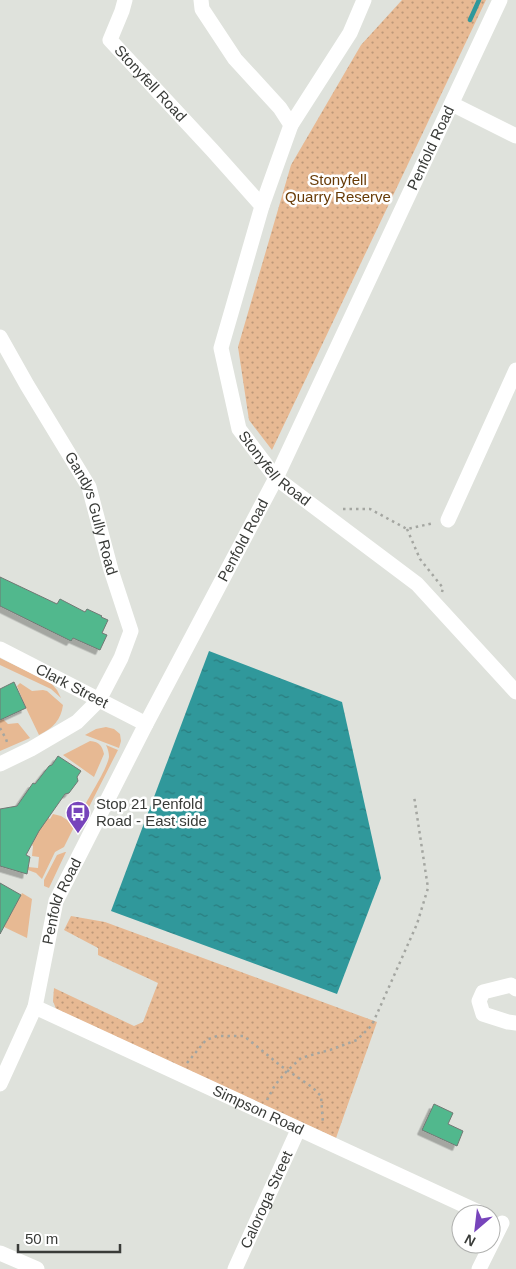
<svg xmlns="http://www.w3.org/2000/svg" width="516" height="1269" font-family="Helvetica,sans-serif">
<defs>
<pattern id="park-dots" width="8" height="8" patternUnits="userSpaceOnUse" patternTransform="scale(1.25)"><rect width="8" height="8" fill="#e7b993"/><path d="M2 2h.1M6 6h.1" fill="none" stroke="#bc9879" stroke-width="1.8" stroke-linecap="round"/></pattern>
<pattern id="water-ripples" width="26" height="14" patternUnits="userSpaceOnUse" patternTransform="scale(1.25)"><rect width="26" height="14" fill="#30989b"/><path d="M2 4q2-2 4 0t4 0M15 11q2-2 4 0t4 0" fill="none" stroke="#2a7d7f"/></pattern>
<filter id="shadow"><feDropShadow dx="-4.5" dy="4.5" stdDeviation="0" flood-color="#0004"/></filter>
</defs>
<rect width="100%" height="100%" fill="#dfe2dc"/>
<path fill="#e7b993" d="M0,658L51,683L57,690L61,698L51,689L0,665Z
M20,683L32,691L43,690L47,691L63,705C61,720 53,728 39,735L26,708L17,686Z
M3,719L8,724L18,723L30,738L0,751V720Z
M106,727L114,729L120,734L121,741L119,748L85,735L96,729Z
M90,741C100,742 102,746 104,754L94,777L63,755Z
M106,745L118,750L88,809L84,807C90,795 107,769 109,757C109,753 108,749 106,745Z
M53,814L61,816L75,825L64,847L55,852L42,879L36,873L28,870V867L38,868L39,857L32,856L33,846L32,845L39,830L48,818L50,819Z
M65,852H66L49,888L44,886V880L57,855Z
M22,893L32,899L27,938L4,927Z"/>
<path fill="url(#park-dots)" d="M402,0H486L272,450L249,420L238,347L291,165L361,45Z
M71,916L105,922L377,1022L336,1138L56,1009L53,1001L54,988L134,1026L143,1022L158,983L98,955V948L64,930Z"/>
<path fill="url(#water-ripples)" d="M209,651L342,702L381,878L337,994L111,911Z"/>
<g fill="none" stroke-linecap="round" stroke-linejoin="round">
<path stroke="#30989b" stroke-width="4.5" d="M470,20L479,0"/>
</g>
<path fill="#51b88d" stroke="#717874" filter="url(#shadow)" d="M0,577L57,604L60,599L85,612L87,609L102,616L101,617L108,620L102,633L107,635L100,650L73,638L71,641L0,606Z
M14,682L26,708L0,720V689Z
M58,756L81,771L77,777L78,781L69,793L65,794L39,831L26,855L30,857L27,874L0,866V809L17,806L33,783L35,784L49,766L52,765Z
M0,883L21,895L0,934Z
M434,1104L453,1113L448,1124L463,1131L457,1146L422,1130Z"/>
<g fill="none" stroke-linecap="round" stroke-linejoin="round">
<path stroke="#a4a6a1" stroke-width="2.5" stroke-dasharray="2.5 4" stroke-linecap="butt" d="M343,509H370L407,529L434,523
M407,529L420,559L443,588L442,592
M0,728L6,739L8,745
M187,1063L206,1040L217,1036H244L281,1066L312,1087L321,1096L323,1124
M267,1100L275,1085L286,1072L301,1058L322,1052L330,1050L357,1040L372,1025L417,924L428,888L414,796"/>
<g stroke="#fff" stroke-width="15">
<path id="s1" d="M125,0L122,11L110,40L213,151L262,206L221,348L239,429L276,478L417,584L516,692"/>
<path d="M201,0L202,9L235,59L280,108L291,125"/>
<path d="M452,104L516,136"/>
<path d="M262,206L291,125L350,33L364,0"/>
<path id="s2" d="M0,337L27,385L89,487L111,570L131,631L121,658L99,700L77,722L31,749L0,764"/>
<path d="M448,520L516,370"/>
<path id="s3" d="M0,649L146,724"/>
<path d="M516,989L511,985L483,992L479,1001L483,1014L508,1022L516,1023"/>
<path id="s4" d="M35,1007L483,1214"/>
<path id="s5" d="M0,1084L35,1007L56,901L146,724L276,478L500,0"/>
<path d="M0,1253L37,1269"/>
<path id="s6" d="M235,1269L298,1130"/>
<path d="M479,1269L502,1223"/>
</g>
</g>
<defs>
<symbol id="bus-pin" viewBox="-11 -11 22 30"><path d="M0 17L-7.5 6A9.5 9.5 0 1 1 7.5 6Z" fill="#74b" stroke="#fff"/><path d="M-5-6H5V4H4V6H2V4H-2V6H-4V4H-5ZM-3.5-4V0h7V-4ZM-3.5 1.2v1.5H-2V1.2ZM2 1.2v1.5H3.5V1.2Z" fill="#fff"/></symbol>
</defs>
<g fill-rule="evenodd">
<use href="#bus-pin" x="64" y="799" width="28" height="38"/>
</g>
<g text-anchor="middle" stroke-width="5" stroke-linejoin="round" paint-order="stroke">
<g font-size="15" fill="#393b38" stroke="#fff">
<text dy="5" stroke="none"><textPath href="#s1" startOffset="102">Stonyfell Road</textPath></text>
<text dy="5" stroke="none"><textPath href="#s5" startOffset="1034">Penfold Road</textPath></text>
<text dy="5" stroke="none"><textPath href="#s1" startOffset="552">Stonyfell Road</textPath></text>
<text dy="5" stroke="none"><textPath href="#s2" startOffset="200">Gandys Gully Road</textPath></text>
<text dy="5" stroke="none"><textPath href="#s5" startOffset="599">Penfold Road</textPath></text>
<text dy="5" stroke="none"><textPath href="#s3" startOffset="81">Clark Street</textPath></text>
<text dy="5" stroke="none"><textPath href="#s5" startOffset="194">Penfold Road</textPath></text>
<text dy="5" stroke="none"><textPath href="#s4" startOffset="246">Simpson Road</textPath></text>
<text dy="5" stroke="none"><textPath href="#s6" startOffset="76">Caloroga Street</textPath></text>
</g>
<g font-size="15" fill="#683b07" stroke="#fff">
<text x="338" y="185">Stonyfell<tspan x="338" dy="17">Quarry Reserve</tspan></text>
</g>
<g font-size="15" fill="#393b38" stroke="#fff" text-anchor="start">
<text x="96" y="809">Stop 21 Penfold<tspan x="96" dy="17">Road - East side</tspan></text>
</g>
</g>
<g transform="translate(476 1229) rotate(208)"><circle r="24" fill="#ffffff" stroke="#b0b1af"/>
<path d="M0-4L9 19L0 12L-9 19Z" fill="#7744bb"/>
<text y="-8" font-size="14" font-weight="bold" text-anchor="middle" fill="#393b38">N</text>
</g>
<path d="M18 1244v8h102v-8" fill="none" stroke="#393b38" stroke-width="2.5"/>
<text x="25" y="1244" font-size="15" fill="#393b38" stroke="#ffffff" stroke-width="4" paint-order="stroke">50 m</text>
</svg>
